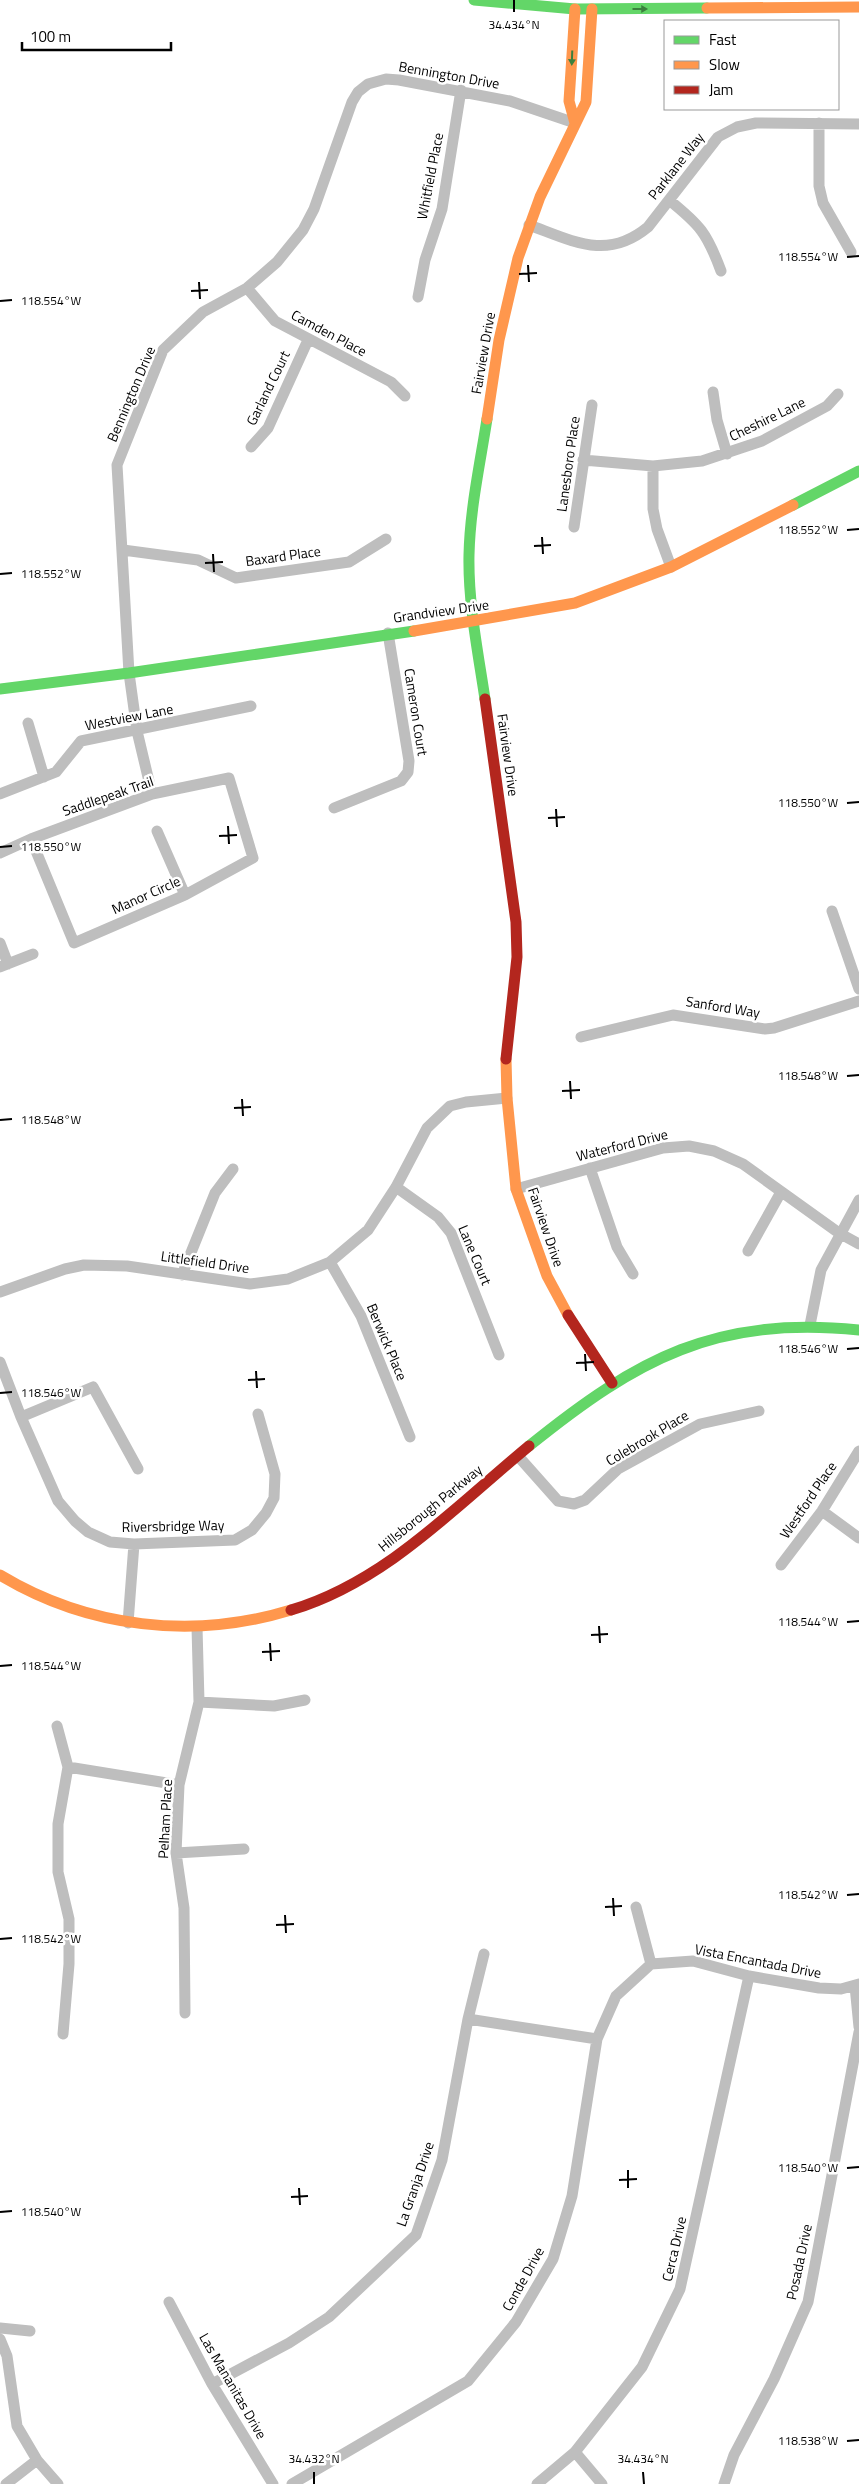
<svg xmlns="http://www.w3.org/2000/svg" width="859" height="2484" font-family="'Titillium Web',sans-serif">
<rect width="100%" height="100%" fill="#fff"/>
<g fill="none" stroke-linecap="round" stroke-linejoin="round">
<path stroke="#bebebe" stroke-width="11" d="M819,123V186L823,203L851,252
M669,200C700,225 707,233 721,271
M529,225C573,241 607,261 648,227L718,137L737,127L756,123L859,124
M247,288L275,321L391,382L405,396
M418,297L425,260L442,209L461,90
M713,392L717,420L727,454
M251,447L268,428L308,340
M583,460L653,466L702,461L762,441L827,406L838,394
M653,466V509L657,529L671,567
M574,527L592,405
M123,550L198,560L236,578L349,562L386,539
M28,723L44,777
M0,794L56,772L81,741L251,706
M152,794L137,731L129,673L117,465L163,350L203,312L247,288L277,262L303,230L314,209L352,102L358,92L368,84L386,79L399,80L510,101L575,123
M334,808L401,781L408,772L409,761L388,633
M157,831L185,895
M0,853L31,839L152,794L229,778L253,858L185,895L74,943L31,839
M832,911L859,989
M0,943L8,964
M0,967L33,954
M581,1037L673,1015L765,1029L774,1028L859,1001
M590,1168L617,1247L633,1274
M396,1187L438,1217L451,1233L499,1355
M516,1189L663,1148L689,1146L714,1151L743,1164L839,1233L859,1244
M748,1251L781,1192
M330,1262L361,1316L410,1437
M182,1275L215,1193L233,1169
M0,1292L65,1269L84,1265L127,1266L250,1284L288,1279L330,1262L368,1230L396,1187L427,1128L450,1106L466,1102L507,1098
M810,1325L821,1270L859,1200
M0,1362L21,1417L58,1501L75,1521L88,1532L110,1542L134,1544L235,1540L252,1530L266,1513L274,1498L275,1474L258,1414
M21,1417L93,1387L138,1469
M518,1456L558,1501L574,1504L585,1500L618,1469L700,1424L759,1411
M822,1511L859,1538
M781,1565L822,1511L859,1451
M128,1623L134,1544
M199,1702L274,1706L305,1700
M57,1726L68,1767L58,1824V1872L69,1919V1964L63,2034
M68,1767L179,1785
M176,1853L244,1849
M636,1907L651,1964
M651,1964L693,1961L749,1976L819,1988L841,1989L859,1984
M855,1986L859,2027
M185,2013L184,1908L176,1853L179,1785L199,1702L197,1627
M468,2019L597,2039
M169,2302L212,2384L273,2484
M0,2328L30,2331
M0,2339L7,2356L17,2426L37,2460L58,2484
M212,2384L289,2343L329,2317L416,2235L442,2160L468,2019L484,1954
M575,2452L602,2484
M6,2484L37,2460
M292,2484L468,2381L516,2322L553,2259L572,2196L597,2039L616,1996L651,1964
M537,2484L575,2452L642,2367L680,2289L749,1976
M724,2484L734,2455L774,2379L808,2302L859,2032"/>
<path stroke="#63d668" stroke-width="11" d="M474,0L575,9L707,8
M793,505L859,471
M0,689L129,673L414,631
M485,699C478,652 468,603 469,555C470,509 480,464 487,419
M529,1446C638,1358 715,1316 859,1330"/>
<path stroke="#ff974d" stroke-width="11" d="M707,8L859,7
M575,9L569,101L575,123
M487,419L499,340L518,258L540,197L586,102L592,9
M414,631L575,603L671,567L793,505
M506,1059L507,1098L516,1189L547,1276L568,1315
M0,1575C88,1628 193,1640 291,1610"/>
<path stroke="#b3261e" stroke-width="11" d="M485,699L516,922L517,957L506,1059
M568,1315L612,1383
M291,1610C385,1582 455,1507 529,1446"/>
</g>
<defs><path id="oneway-solid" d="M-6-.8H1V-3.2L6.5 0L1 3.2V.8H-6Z" transform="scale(1.25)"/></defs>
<g fill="#3b803e">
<use href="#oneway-solid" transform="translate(640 9)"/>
<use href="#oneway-solid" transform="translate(572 58) rotate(92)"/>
</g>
<path fill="none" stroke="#000" stroke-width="2" d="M514,0V12M847,257L859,256M528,265L529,282M519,274L537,273M199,282L200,299M191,291L208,290M0,301L12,300M847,530L859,529M542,537L543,554M534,546L551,545M213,554L214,572M205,563L223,562M0,574L12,573M847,803L859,802M556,809L557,827M548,818L565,817M228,826L229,844M219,836L237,835M0,847L12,846M847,1076L859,1075M570,1081L571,1099M562,1091L580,1090M242,1099L243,1116M234,1108L251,1107M0,1120L12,1119M847,1349L859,1348M585,1354L586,1371M576,1363L594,1362M256,1371L257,1388M248,1380L265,1379M0,1393L12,1392M847,1622L859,1621M599,1626L600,1643M591,1635L608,1634M270,1643L271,1661M262,1652L280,1651M0,1666L12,1665M847,1895L859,1894M613,1898L614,1916M605,1907L622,1906M285,1915L286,1933M276,1925L294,1924M0,1939L12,1938M847,2168L859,2167M628,2170V2188M619,2180L637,2179M299,2188L300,2205M291,2197L308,2196M0,2212L12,2211M847,2441L859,2440M314,2472V2484M643,2472L644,2484"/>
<g text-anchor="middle" stroke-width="5" stroke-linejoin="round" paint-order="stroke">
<g font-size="14" fill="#000" stroke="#fff">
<text transform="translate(449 75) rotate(10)" y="5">Bennington Drive</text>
<text transform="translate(676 166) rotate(-52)" y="5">Parklane Way</text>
<text transform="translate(430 176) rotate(-79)" y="5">Whitfield Place</text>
<text transform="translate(329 333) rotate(28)" y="5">Camden Place</text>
<text transform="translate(483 353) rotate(-80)" y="5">Fairview Drive</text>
<text transform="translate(268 388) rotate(-64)" y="5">Garland Court</text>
<text transform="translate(131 394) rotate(-67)" y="5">Bennington Drive</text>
<text transform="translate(767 419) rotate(-26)" y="5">Cheshire Lane</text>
<text transform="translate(568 464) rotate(-82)" y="5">Lanesboro Place</text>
<text transform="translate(283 556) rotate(-8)" y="5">Baxard Place</text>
<text transform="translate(441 611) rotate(-8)" y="5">Grandview Drive</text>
<text transform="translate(416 712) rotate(81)" y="5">Cameron Court</text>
<text transform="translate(129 717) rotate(-11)" y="5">Westview Lane</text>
<text transform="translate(508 755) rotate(82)" y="5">Fairview Drive</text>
<text transform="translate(108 796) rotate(-19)" y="5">Saddlepeak Trail</text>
<text transform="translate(146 895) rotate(-24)" y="5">Manor Circle</text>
<text transform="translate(723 1007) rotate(9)" y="5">Sanford Way</text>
<text transform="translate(622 1145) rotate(-14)" y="5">Waterford Drive</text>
<text transform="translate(546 1227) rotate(71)" y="5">Fairview Drive</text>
<text transform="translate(475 1255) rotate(67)" y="5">Lane Court</text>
<text transform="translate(205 1262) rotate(8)" y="5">Littlefield Drive</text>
<text transform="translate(387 1342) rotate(67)" y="5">Berwick Place</text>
<text transform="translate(647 1438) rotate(-31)" y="5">Colebrook Place</text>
<text transform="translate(808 1500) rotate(-56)" y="5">Westford Place</text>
<text transform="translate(430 1508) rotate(-39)" y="5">Hillsborough Parkway</text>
<text transform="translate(173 1526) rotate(-1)" y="5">Riversbridge Way</text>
<text transform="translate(165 1819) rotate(-87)" y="5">Pelham Place</text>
<text transform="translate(758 1961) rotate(11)" y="5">Vista Encantada Drive</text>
<text transform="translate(415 2184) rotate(-71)" y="5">La Granja Drive</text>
<text transform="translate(674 2249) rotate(-77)" y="5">Cerca Drive</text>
<text transform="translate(799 2262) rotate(-78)" y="5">Posada Drive</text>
<text transform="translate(523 2279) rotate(-61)" y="5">Conde Drive</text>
<text transform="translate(233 2386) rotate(60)" y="5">Las Mananitas Drive</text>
</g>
</g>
<g font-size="12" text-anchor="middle" fill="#000" stroke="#fff" stroke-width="5" stroke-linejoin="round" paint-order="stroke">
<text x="514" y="29">34.434°N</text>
<text x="808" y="261">118.554°W</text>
<text x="51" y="305">118.554°W</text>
<text x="808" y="534">118.552°W</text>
<text x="51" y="578">118.552°W</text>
<text x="808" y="807">118.550°W</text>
<text x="51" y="851">118.550°W</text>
<text x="808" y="1080">118.548°W</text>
<text x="51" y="1124">118.548°W</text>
<text x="808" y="1353">118.546°W</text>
<text x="51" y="1397">118.546°W</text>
<text x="808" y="1626">118.544°W</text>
<text x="51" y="1670">118.544°W</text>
<text x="808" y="1899">118.542°W</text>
<text x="51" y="1943">118.542°W</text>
<text x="808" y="2172">118.540°W</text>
<text x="51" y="2216">118.540°W</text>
<text x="808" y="2445">118.538°W</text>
<text x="314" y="2463">34.432°N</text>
<text x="643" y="2463">34.434°N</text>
</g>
<rect x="664" y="20" width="175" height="90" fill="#ffffff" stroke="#999999"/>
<rect x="674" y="36" width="25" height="8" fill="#63d668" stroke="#999999"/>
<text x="709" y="45" font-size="15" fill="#000000">Fast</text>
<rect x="674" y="61" width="25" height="8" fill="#ff974d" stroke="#999999"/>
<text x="709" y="70" font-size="15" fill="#000000">Slow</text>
<rect x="674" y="86" width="25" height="8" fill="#b3261e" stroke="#999999"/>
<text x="709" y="95" font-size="15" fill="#000000">Jam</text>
<path d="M22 42v8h149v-8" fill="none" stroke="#000000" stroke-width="2.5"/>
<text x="30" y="42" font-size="15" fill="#000000" stroke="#ffffff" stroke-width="4" paint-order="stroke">100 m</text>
</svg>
